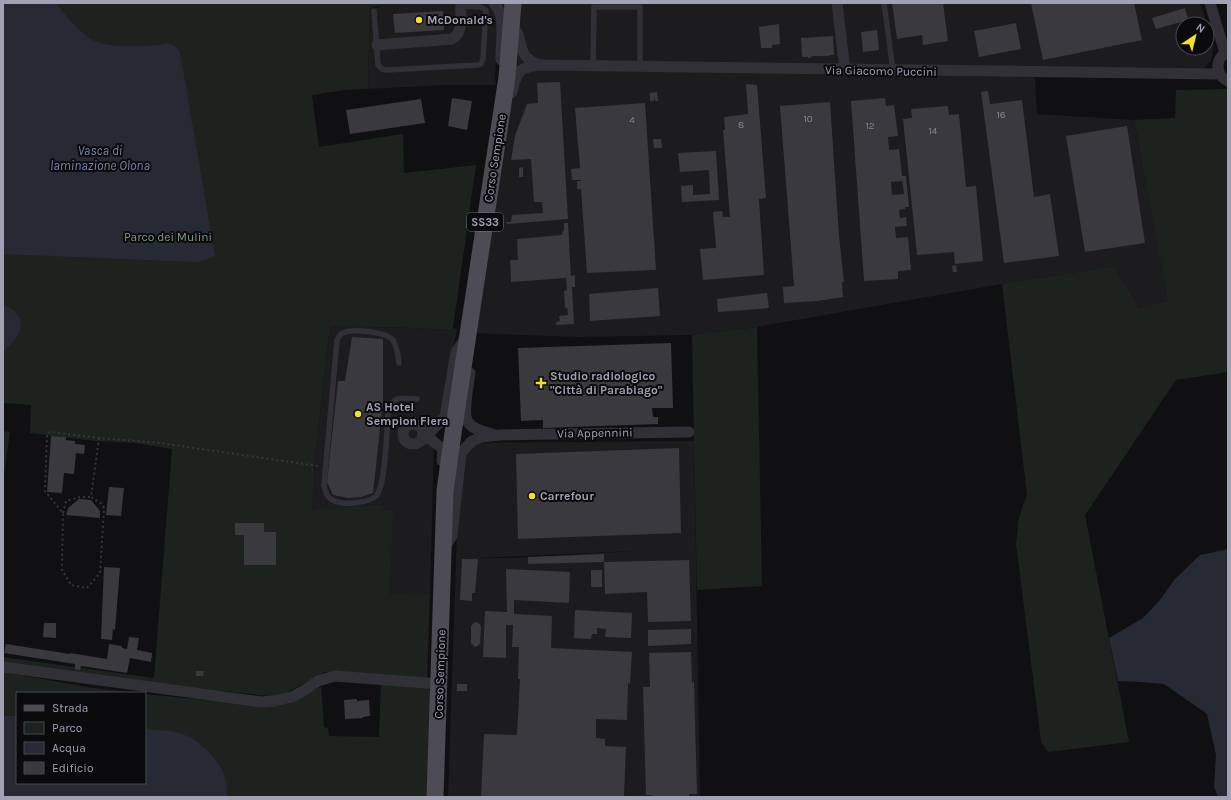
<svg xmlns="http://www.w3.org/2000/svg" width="1231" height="800" font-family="Karla,sans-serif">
<rect width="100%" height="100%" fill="#100f11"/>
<path fill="#1c1b1e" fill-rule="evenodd" d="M383,3H507L506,16L496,62L495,76L496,85H443L368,89L370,7L377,8Z
M515,3H1200L1207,24H1183V48H1207V24L1214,45L1211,60L1204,68L1034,67L1037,114L1134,120L1169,301L1139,308L1114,266L1002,284L757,327L692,335L577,337L469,333Z
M330,326L416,328L450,330L451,328L457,329L434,445L430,593L390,594L312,510L315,459Z
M694,441L700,797H448L456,559L461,443ZM635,551L516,558H476Z"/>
<path fill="#1c231e" d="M3,3H392C383,3 378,7 370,8L368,89L345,90L312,95L319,147L403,134L404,173L476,165L453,328H451V330L416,328L330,326L315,459L312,510L377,505L383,506V510L393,511L390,594L430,593L427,679L325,672L279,697L113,679L3,665V657L154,678L172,449L135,443L95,441L30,433L31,405L3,403Z
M1228,89V372L1176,380L1085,515L1129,742L1049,752L1046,750L1041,741L1016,544L1019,517L1027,495L1002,284L1114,266L1139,308L1168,301L1134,120L1175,118L1176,90Z
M757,327L762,586L697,590L692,335Z
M3,431L10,432L3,482Z
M3,672L93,688L136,693H17V783H145V694L265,706H279L288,703L305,693L321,687L324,727L328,728L329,736L379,737L381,683L426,686L431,692L427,797H3Z"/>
<path fill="#262a34" d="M3,3H57C62,13 81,33 91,39C105,49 153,47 170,43L179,50L181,58L215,256L198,262L3,254Z
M3,304C7,306 13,309 16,313C28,326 14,343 3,351Z
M1228,549V797H1218L1214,787L1216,755L1207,714L1164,684L1141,682L1118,681L1109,638L1143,618L1160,600L1174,580L1200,555Z
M3,716H17V783H145V729C156,730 168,730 179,733C195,737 214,754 222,770C226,777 227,789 227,797H3Z"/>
<path fill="#3a393e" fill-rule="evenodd" d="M892,3H943L948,41L923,45L922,35L897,39Z
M1031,3H1134L1142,40L1043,60Z
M1185,8L1188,20L1156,29L1152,18Z
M443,11L444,30L395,33L393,14Z
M1016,23L1021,49L979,57L974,31Z
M779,24L780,44L772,45V48H761L759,27Z
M877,30L879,50L863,52L861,32Z
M833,36L834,55H829V56H812V57L808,58V57H802L801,38Z
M560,82L568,219L507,224L506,222H511L512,215L543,213L542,202H534L531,159L511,160L515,136L527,104L538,103L537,83Z
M746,84L757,85L766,198L759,199L764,275L703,280L700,249L716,248L713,212L722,211L723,217H730L723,130H725L724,117L748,114Z
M988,91L990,104L1022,100L1034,197L1050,194L1059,256L1004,263L981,92Z
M657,92L658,101H655L654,95V101H650V93Z
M452,98L472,101L467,130L448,126Z
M885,98L886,106L894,105L898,136L888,137L889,150L899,149L902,176H906L909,207H905V209L899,210L900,218L906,217L907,226L895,227L896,238L908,237L911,270L898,271V279L864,281L851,101ZM902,181L904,194L892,195L891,182Z
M421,99L425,123L350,134L346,110Z
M830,102L839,236L844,282H842L843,297L817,301L784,303L783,287L794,286L780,106Z
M645,103L656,270L587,273L581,189H577V181H581V180H572L571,169L580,168L575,108Z
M948,106L949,115L959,114L966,187L976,186L983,261L955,264L954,252L917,255L903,119L912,118L911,109Z
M1127,126L1145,243L1085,252L1066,136Z
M653,139H661L662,148H654Z
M716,151L719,200L682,202L681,186L693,185V195L710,194L709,170L680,172L678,153Z
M523,167V177H519V168Z
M564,223H568L571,276L575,275V287H572L574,324L556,325V322L560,321L559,316L568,315L567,308H565L564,291L567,290L566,278L511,282L510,260H518L517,239L562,235L563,230L564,231Z
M956,265L957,272H953L952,266Z
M658,288L660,316L590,321L589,294Z
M767,293L769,308L718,312L717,299Z
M352,337L383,339V401L373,493L361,497L348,498L333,495L327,482L338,381H345Z
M671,343L673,408H652L653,417H658V424L543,428V420L521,421L518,348Z
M51,436L66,437V440L75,441V444L85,445L84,454L76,453L74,474L64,473L62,493L47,492Z
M679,448L681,533L518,539L516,454Z
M109,487L124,488L121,516L106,515Z
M79,499L91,500L100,511V518L66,515L68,508Z
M235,523H264V532H276V565H244V535H235Z
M604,554V562L689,560L691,621L648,622L647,592L605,594L604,562L528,564V557Z
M462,559H478L475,593H472V601L460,600Z
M104,567L120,568L115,630L113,629L112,640L101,639Z
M506,569L570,572L569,603L514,600V614L552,616L551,648L632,652L630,684L628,683L627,720L596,719V738L605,739V746L626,747L624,797H481L484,734L517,735L520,679H518L519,647H512L513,625H506V658L483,657L485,611L507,612Z
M591,570H602V587H591Z
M575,610L632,613L631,638L605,637L606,629L597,628V634H592L591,639L574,638Z
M475,622L480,624L481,627L480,643L479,645L475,647L471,643V626Z
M44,623H56V638L43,637Z
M691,629V644L648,646V630Z
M129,637L139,638L137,650L152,653V654L151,662L130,658L127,673L81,666L80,670L75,669V664L4,653L6,644L70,654V653L107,659L109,644L122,646V648L127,649Z
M691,652L692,683L694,682L697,794H689V797H653L652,795H646L643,687H650L649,653Z
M196,671H204L203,676H196Z
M457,684H467V691H457Z
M357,699V701L369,700L370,716L363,717V718L345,719L344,700Z"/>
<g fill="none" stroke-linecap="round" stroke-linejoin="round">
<path stroke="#36363d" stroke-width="2" stroke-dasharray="2 3" stroke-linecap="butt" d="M99,438L91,497L102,504L104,508L100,573L87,588L71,585L62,570L63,513L45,491L47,434L50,432L99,438L160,443L318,466
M63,513L66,501L80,497H91"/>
<path stroke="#313036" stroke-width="5.5" d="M884,3L893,70
M374,11L378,65L382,69L387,70L478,65L481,64L483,59L486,10L481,7L461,6
M593,66L594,7H640V67
M399,363C398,356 397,344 392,339C385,332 352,328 343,333C340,334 339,337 337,340L324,485C326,497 330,501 342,503C350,504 372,502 377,495C386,482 387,427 388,409C395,395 403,398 417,399"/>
<path stroke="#313036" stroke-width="11" d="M494,3C507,17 500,43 501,60
M837,3L845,70
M1210,3L1225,53
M512,26C526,37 513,57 541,65
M377,45L452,39C464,33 460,15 461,3
M1228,52C1214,58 1215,75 1228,81
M512,92C517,70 519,67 542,65L1219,74
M470,373C469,383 462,414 468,422C473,430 485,432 493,434
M403 434a10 10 0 1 1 20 0a10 10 0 1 1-20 0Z
M422,429L430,432L445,417L456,352L465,339
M421,440L429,438L443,449L442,461
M446,546L452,536L461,453L472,441L482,437L500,435L689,432
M3,667L261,702L274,701L292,697L303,691L318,681L335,676L439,684"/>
<path stroke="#4d4c55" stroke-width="17" d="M435,797L445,491L452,440L507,77L513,3"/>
</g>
<g fill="#f2e126" stroke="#0b0a0c" stroke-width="1.5">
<circle cx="419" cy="20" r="4"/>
<path d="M539 377h4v4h4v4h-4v4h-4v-4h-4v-4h4z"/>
<circle cx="358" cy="414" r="4"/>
<circle cx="532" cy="496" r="4"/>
</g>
<g text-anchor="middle" stroke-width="4" stroke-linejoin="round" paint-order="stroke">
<g font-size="10" fill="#868795">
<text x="1001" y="118">16</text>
<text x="808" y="122">10</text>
<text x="632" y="123">4</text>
<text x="741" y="128">8</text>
<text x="870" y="129">12</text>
<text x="933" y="134">14</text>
</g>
<rect fill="#0b0a0c" stroke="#737480" stroke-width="1" x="467" y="213" width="36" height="18" rx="3"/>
<g font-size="11" font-weight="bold" fill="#a0a1b2">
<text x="485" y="226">SS33</text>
</g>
<g font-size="12" font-weight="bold" fill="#a0a1b2" stroke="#0b0a0c" text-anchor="start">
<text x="427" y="24">McDonald's</text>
<text x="550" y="380">Studio radiologico<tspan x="550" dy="14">"Città di Parabiago"</tspan></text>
<text x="366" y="411">AS Hotel<tspan x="366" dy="14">Sempion Fiera</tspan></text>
<text x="540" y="500">Carrefour</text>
</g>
<g font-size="12" fill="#a0a1b2" stroke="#0b0a0c">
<text transform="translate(881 71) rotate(1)" y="4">Via Giacomo Puccini</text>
<text transform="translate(495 158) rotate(-81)" y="4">Corso Sempione</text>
<text transform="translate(595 433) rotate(-1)" y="4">Via Appennini</text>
<text transform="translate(440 674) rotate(-88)" y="4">Corso Sempione</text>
</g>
<g font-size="12" fill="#779d83" stroke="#0b0a0c">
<text x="168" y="241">Parco dei Mulini</text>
</g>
<g font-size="13" font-style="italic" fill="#7686ae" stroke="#0b0a0c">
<text x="100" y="155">Vasca di<tspan x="100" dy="15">laminazione Olona</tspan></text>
</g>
</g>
<rect width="1231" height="800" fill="none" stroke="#a0a1b2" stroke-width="8"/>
<rect x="16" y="692" width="130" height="92" fill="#0b0a0c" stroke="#47464e"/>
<rect x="24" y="705" width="20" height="6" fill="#4d4c55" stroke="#47464e"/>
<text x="52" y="712" font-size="12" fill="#a0a1b2">Strada</text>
<rect x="24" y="722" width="20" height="12" fill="#1c231e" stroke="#47464e"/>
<text x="52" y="732" font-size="12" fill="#a0a1b2">Parco</text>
<rect x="24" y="742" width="20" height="12" fill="#262a34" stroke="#47464e"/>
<text x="52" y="752" font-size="12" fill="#a0a1b2">Acqua</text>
<rect x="24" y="762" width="20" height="12" fill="#3a393e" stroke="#47464e"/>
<text x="52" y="772" font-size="12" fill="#a0a1b2">Edificio</text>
<g transform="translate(1195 36) rotate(35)"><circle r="19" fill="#0b0a0c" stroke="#47464e"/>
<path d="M0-3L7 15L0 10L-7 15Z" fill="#f2e126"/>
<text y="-6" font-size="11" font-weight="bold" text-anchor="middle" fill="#a0a1b2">N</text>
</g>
</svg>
